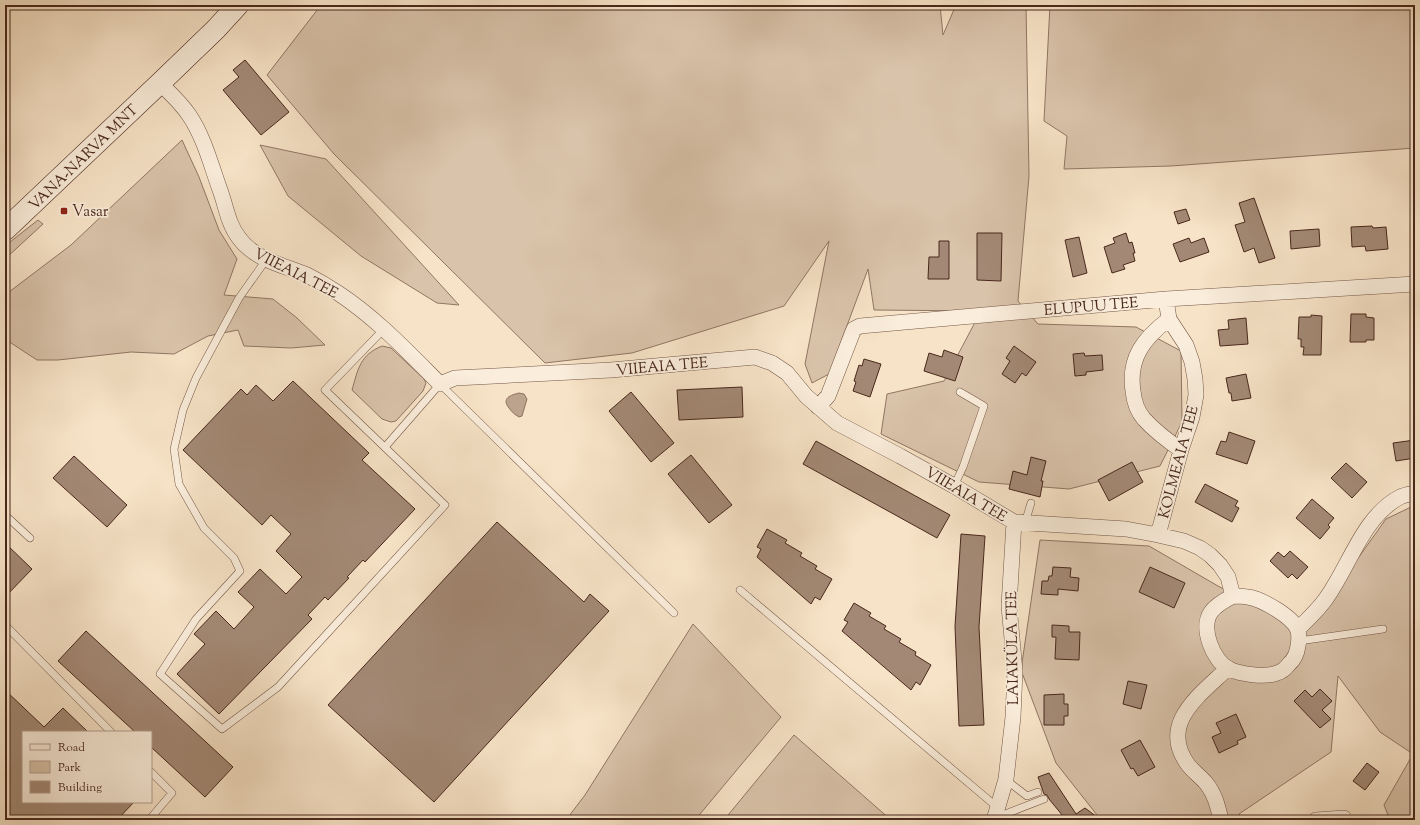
<svg xmlns="http://www.w3.org/2000/svg" width="1420" height="825" font-family="'Sorts Mill Goudy',serif">
<rect width="100%" height="100%" fill="#f7e3c7"/>
<filter id="stains"><feTurbulence type="fractalNoise" baseFrequency=".005" numOctaves="4"/><feColorMatrix values="0 0 0 0 .2 0 0 0 0 .09 0 0 0 0 .02 0 0 0 .5 -.17"/></filter>
<radialGradient id="worn" r=".72"><stop offset=".6" stop-color="#630" stop-opacity="0"/><stop offset="1" stop-color="#630" stop-opacity=".3"/></radialGradient>
<path fill="#d9c3aa" stroke="#917663" d="M321,5H940L943,35L956,5H1026L1029,176L1018,301L1038,324L1136,327L1181,351L1182,422L1160,466L1069,489L979,482L881,434L887,394L944,381L981,311L874,310L868,269L829,374L812,383L805,364L829,241L784,306L632,353L545,363L334,154L267,75Z
M1050,5H1415V148L1171,166L1064,169L1067,136L1044,121Z
M182,140L199,177L219,230L237,259L224,295L273,299L297,318L325,345L291,348L244,346L238,330L208,336L174,354L131,352L58,360H37L8,341L7,327L5,324V295L71,245Z
M260,145L326,159L459,305L437,303L361,256L288,196Z
M38,220L43,224L5,259V246Z
M382,346L391,348L424,379L426,383L423,391L396,421L391,422L382,419L352,390C358,369 360,355 382,346Z
M1411,507H1415V820H1390L1384,805L1413,754L1380,732L1338,676L1331,752L1239,814L1241,820H1101L1056,763L1021,670L1040,540L1149,546L1218,586L1306,631L1386,519Z
M693,624L781,717L695,820H566L585,795Z
M794,735L891,820H724Z"/>
<path fill="#bca38d" stroke="#8e7260" d="M519,393L524,394L527,399L522,416L519,417C514,414 512,412 509,408C501,398 511,395 519,393Z"/>
<path fill="#a38975" stroke="#49281c" d="M245,60L289,112L261,135L223,90L239,77L233,70Z
M1254,198L1275,258L1259,263L1254,248L1244,252L1235,225L1245,222L1239,203Z
M1186,209L1190,220L1178,224L1174,212Z
M1372,226L1373,228L1386,227L1388,249L1366,251L1365,246L1352,247L1351,227Z
M1319,229L1320,246L1291,249L1290,231Z
M977,233H1002L1001,281L977,280Z
M1126,233L1129,243L1132,242L1135,253H1133L1135,261L1123,265L1125,269L1112,273L1104,247L1115,243L1113,238Z
M1079,237L1087,273L1073,277L1065,240Z
M1189,238L1191,243L1204,238L1209,252L1180,262L1173,244Z
M939,241H949V279H928L929,257H939Z
M1351,314H1366V317L1374,318V340H1366V342H1350Z
M1311,315L1322,316L1321,355H1303L1304,347H1301V339H1298L1299,317H1311Z
M1246,318L1248,344L1220,346L1218,330L1229,329L1228,320Z
M1014,346L1036,362L1026,376L1022,373L1015,383L1002,374L1010,361L1006,358Z
M944,350L963,357L955,381L924,371L929,353L942,357Z
M1084,353L1085,356L1102,355L1103,370L1086,372V375L1075,376L1073,354Z
M864,359L881,364L870,397L853,391L856,382L854,381L859,365L862,366Z
M1246,374L1251,398L1232,401L1231,393H1229L1226,378Z
M293,381L369,453L362,460L415,509L365,562L363,560L347,577L349,578L328,600L325,597L308,615L312,619L219,714L177,674L205,644L194,634L216,611L234,629L254,607L238,592L260,569L286,594L302,577L276,551L291,534L271,515L262,525L183,450L241,389L247,395L256,385L273,401Z
M742,387L743,417L679,420L677,390Z
M631,392L674,443L651,462L609,411Z
M1229,432L1255,441L1247,464L1216,454L1221,441L1226,442Z
M1415,440V458L1396,461L1393,443Z
M816,441L950,515L937,538L803,464Z
M691,455L732,505L709,523L668,474Z
M74,456L127,505L107,527L53,478Z
M1031,457L1046,461L1041,481H1043L1040,497L1009,489L1013,471L1027,475Z
M1132,462L1143,482L1109,501L1098,480Z
M1346,463L1367,482L1352,498L1331,478Z
M1205,484L1238,501L1235,506L1239,508L1232,522L1195,502Z
M1312,499L1334,518L1328,525L1330,527L1320,539L1296,518Z
M497,522L584,602L590,594L609,611L434,802L328,705Z
M767,529L787,540L785,543L802,553L800,556L817,566L815,569L832,579L820,600L815,597L811,604L757,557L761,549L757,547Z
M961,534L985,536L979,627L984,725L959,726L955,626Z
M5,543L32,569L5,597Z
M1290,551L1308,567L1297,579L1292,574L1288,578L1270,561L1278,552L1284,557Z
M1053,567L1071,568L1070,577L1079,578L1078,591L1058,589V595L1041,594L1042,581H1048L1049,576H1052Z
M1150,567L1185,583L1174,608L1139,592Z
M854,603L871,613L869,616L886,626L884,629L901,639L899,642L916,652L915,655L931,665L920,685L916,682L911,690L842,631L848,622L844,620Z
M1052,625L1069,626V632H1080L1079,660L1055,659L1056,637H1052Z
M86,631L233,767L205,797L151,747V732H135L58,661Z
M1128,681L1147,685L1141,709L1123,704Z
M1320,689L1332,701L1322,710L1331,719L1320,728L1294,701L1305,690L1312,697Z
M5,690L44,727L63,708L88,732H23V802H134L117,820H5Z
M1064,694V704H1068V716H1064V725H1044V695Z
M1236,714L1246,737L1237,741L1238,744L1219,753L1212,737L1221,733L1216,723Z
M1140,740L1155,767L1138,776L1133,768L1131,769L1121,750Z
M1367,763L1379,772L1365,790L1353,781Z
M1049,773L1076,814L1085,808L1101,820H1068L1063,816L1049,799L1047,795L1044,794L1038,777Z"/>
<g fill="none" stroke-linecap="round" stroke-linejoin="round">
<defs>
<path id="lane" d="M266,260L239,298L196,378L183,410L174,449L179,484L204,528L234,558L240,571L196,619L160,674L222,729L278,687L445,505L325,390L384,329
M385,447L440,384L674,613
M954,486L963,467L984,406L960,392
M5,515L30,538
M1025,523L1031,503
M740,590L997,807
M5,625L111,732
M1299,641L1383,629
M1006,780L1027,796L1038,792
M995,818L1044,799
M149,820L172,793L151,772"/>
<path id="street" d="M160,83C170,93 181,103 189,115C204,137 211,165 220,190C226,206 228,224 239,238C255,260 283,265 307,275C317,280 329,287 338,293C376,318 408,352 440,384L455,378L611,370L755,357L772,363L787,373L806,396L837,423L900,456L954,486L1014,522L1126,529L1158,535L1184,541L1200,548L1210,555L1220,565L1228,577L1233,596
M1169,319C1144,338 1128,358 1133,391C1134,401 1137,411 1144,419C1155,431 1168,441 1181,450
M818,407L828,396L852,334L854,329L860,326L1166,299L1415,284
M1158,535L1181,450L1192,417L1196,395L1195,379L1192,362L1186,345L1169,319L1166,299
M1233,596C1238,596 1243,596 1248,597C1262,599 1293,617 1298,630C1299,635 1299,641 1298,646C1297,653 1295,659 1289,664C1286,668 1281,672 1277,673C1265,678 1240,674 1229,669C1213,661 1200,628 1211,612C1216,605 1225,600 1233,596Z
M1298,629C1307,620 1317,611 1325,600C1349,568 1362,517 1400,497C1404,495 1410,494 1415,493
M994,820L1006,779L1013,717L1015,671L1009,606L1014,522
M1221,820C1218,807 1215,794 1206,783C1201,777 1194,772 1189,766C1157,724 1200,695 1228,668
M1316,820L1344,818"/>
<path id="secondary" d="M5,230L160,83L216,29L238,5"/>
</defs>
<use href="#lane" stroke="#745747" stroke-width="8"/>
<use href="#street" stroke="#745747" stroke-width="16"/>
<use href="#secondary" stroke="#49281c" stroke-width="22"/>
<use href="#lane" stroke="#faeddb" stroke-width="7"/>
<use href="#street" stroke="#faeddb" stroke-width="15"/>
<use href="#secondary" stroke="#faeddb" stroke-width="21"/>
</g>
<rect fill="#8f2418" stroke="#faeddb" stroke-width="1.5" x="60" y="207" width="8" height="8" rx="2"/>
<g text-anchor="middle" stroke-width="3.5" stroke-linejoin="round" paint-order="stroke">
<g font-size="15" fill="#49281c" stroke="#faeddb">
<text transform="translate(83 157) rotate(-44)" y="5">VANA-NARVA MNT</text>
<text transform="translate(296 273) rotate(27)" y="5">VIIEAIA TEE</text>
<text transform="translate(1091 306) rotate(-5)" y="5">ELUPUU TEE</text>
<text transform="translate(662 366) rotate(-5)" y="5">VIIEAIA TEE</text>
<text transform="translate(1178 462) rotate(-75)" y="5">KOLMEAIA TEE</text>
<text transform="translate(966 494) rotate(31)" y="5">VIIEAIA TEE</text>
<text transform="translate(1012 648) rotate(-91)" y="5">LAIAKÜLA TEE</text>
</g>
<g font-size="15" fill="#49281c" stroke="#faeddb" text-anchor="start">
<text x="72" y="216">Vasar</text>
</g>
</g>
<rect width="1420" height="825" fill="none" stroke="#f7e3c7" stroke-width="20"/>
<rect x="6" y="6" width="1408" height="813" fill="none" stroke="#49281c" stroke-width="2"/>
<rect x="10" y="10" width="1400" height="805" fill="none" stroke="#49281c"/>
<rect x="22" y="731" width="130" height="72" fill="#faeddb" stroke="#b39e8f"/>
<rect x="30" y="744" width="20" height="6" fill="#faeddb" stroke="#b39e8f"/>
<text x="58" y="751" font-size="12" fill="#49281c">Road</text>
<rect x="30" y="761" width="20" height="12" fill="#d9c3aa" stroke="#b39e8f"/>
<text x="58" y="771" font-size="12" fill="#49281c">Park</text>
<rect x="30" y="781" width="20" height="12" fill="#a38975" stroke="#b39e8f"/>
<text x="58" y="791" font-size="12" fill="#49281c">Building</text>
<rect width="100%" height="100%" filter="url(#stains)"/>
<rect width="100%" height="100%" fill="url(#worn)"/>
</svg>
